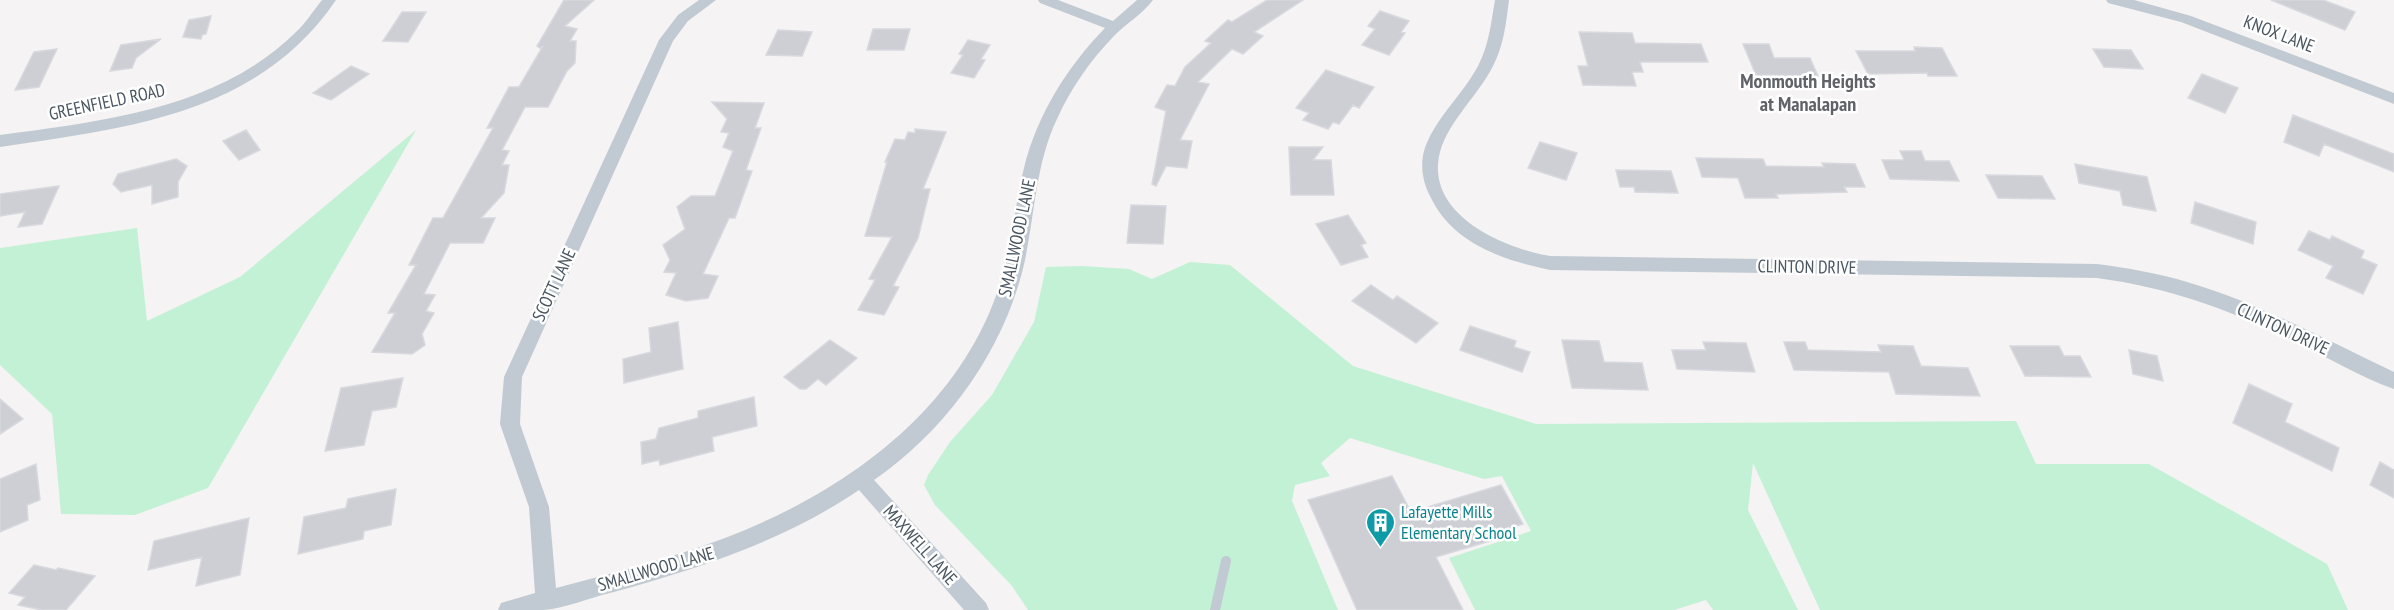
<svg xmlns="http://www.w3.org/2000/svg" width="2394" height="610" font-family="'PT Sans Narrow',sans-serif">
<rect width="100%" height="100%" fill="#f5f3f3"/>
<path fill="#c3f1d5" d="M416,130L208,488L135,515L61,514L52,414L0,365V248L137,228L147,321L240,277Z
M1190,262L1230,265L1353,366L1536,424L2016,421L2036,464H2149L2327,564L2348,610H1820L1753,463L1748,510L1798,610H1713L1706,600L1674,610H1475L1449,558L1531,531L1502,476L1484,479L1350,438L1321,463L1330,476L1295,485L1292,501L1338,610H1028L1012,586L935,505L924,485L928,475L950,442L992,395L1034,322L1046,267L1082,266L1129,269L1152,279Z"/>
<path fill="#cdcfd5" stroke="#d7d9de" stroke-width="1.5" d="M564,0H594L565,26L577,29L570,41H576L575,63L567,71L548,107H525L502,150L509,151L502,165H509L504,193L481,218H495L483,243H450L424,294L435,295L426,311L434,313L422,334L425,345L412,354L372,352L395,313H388L416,265H409L433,218H443L493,128H487L509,87H519L543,46L540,48L537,46Z
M1267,0H1303L1254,32L1263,36L1243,54L1232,49L1198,82L1209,84L1180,140L1192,141L1187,168L1166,166L1156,186L1152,184L1166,111L1155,107L1167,85L1175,86L1185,67L1211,43L1205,41L1228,20L1232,22Z
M2271,0H2323L2355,12L2345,30Z
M1380,11L1409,21L1401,32L1405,33L1389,55L1362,45L1375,29L1368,26Z
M402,12H426L408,42L383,41Z
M211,16L206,34L202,35L201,39L183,37L189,20Z
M873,29H910L904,50H867Z
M778,30L812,32L802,56L766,55Z
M1579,32L1632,33L1635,43L1701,44L1708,62H1640L1643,72H1632L1636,86L1583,85L1578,66H1588Z
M161,39L136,58L132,68L110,71L121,45Z
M968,40L990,45L981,59L985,60L974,78L951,73L963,55L959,54Z
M1743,44H1769L1774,58H1810L1818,76L1756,75Z
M1914,47L1942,48L1957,76H1928L1927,73L1868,74L1856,51H1915Z
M57,49L39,87L15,90L34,52Z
M2093,49L2131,50L2143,69L2104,67Z
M351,66L369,74L331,100L313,93Z
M1326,70L1374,87L1359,108L1353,105L1339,124L1333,122L1328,129L1303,120L1309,113L1296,108Z
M2202,74L2238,88L2225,113L2188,98Z
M712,102L764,103L755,128H761L746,170L752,171L735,218H729L703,274L718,276L708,298L686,301L666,295L676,273L664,272L670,260L663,245L685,229L677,207L691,196H715L733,151L723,147L729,133L721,132L727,119Z
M2293,115L2394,154V172L2324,144L2319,156L2284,142Z
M915,129L946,132L923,189H930L918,238L893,286L899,287L884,315L858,310L875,280L869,279L892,237L865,236L887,162H885L895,139L905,140L908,132L915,133Z
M246,130L260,150L239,160L223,141Z
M1540,142L1577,153L1566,180L1528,168Z
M1289,147H1323L1313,160H1331L1334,195H1291Z
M1900,151H1921L1925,161H1949L1959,181L1890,179L1882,160H1904Z
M1696,158L1763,159L1766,166L1824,167L1822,163L1855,164L1865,187H1844L1847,192L1776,194L1778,198H1745L1738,178L1702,177Z
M176,159L187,166L178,182V197L152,204V185L121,192L113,184L118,174Z
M2075,164L2147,177L2156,211L2123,205L2120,191L2079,183Z
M1616,170L1671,171L1678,193L1635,192L1634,187H1620Z
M1986,175L2042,176L2055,199L1998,198Z
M59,186L42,224L18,227L25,212L0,216V194Z
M2195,202L2256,222L2253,244L2191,223Z
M1131,205L1166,206L1163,244L1127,243Z
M1348,215L1366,243L1361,245L1368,257L1341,265L1316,224Z
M2309,231L2330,240L2332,236L2364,251L2361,258L2377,265L2363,294L2326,278L2333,266L2298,250Z
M1371,285L1393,300L1397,296L1438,323L1416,343L1352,301Z
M678,322L683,369L624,383L623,359L651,352L649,328Z
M1470,326L1516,341L1514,347L1530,352L1522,372L1460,350Z
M830,340L857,358L826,385L818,379L806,389H800L784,377Z
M1562,340L1599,341L1604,362L1642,363L1648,390L1572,388Z
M1703,342L1746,343L1755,372L1677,369L1672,350H1706Z
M1784,342H1805L1808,350L1881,352L1878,345L1913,346L1921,366L1968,368L1980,396L1896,394L1889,372L1794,370Z
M2010,346H2059L2064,356H2080L2091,377L2025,376Z
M2129,350L2157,356L2163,381L2133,374Z
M403,378L396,407L372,411L364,445L325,451L341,388Z
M2249,384L2292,404L2285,422L2339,448L2332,471L2233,423Z
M754,397L757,426L712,437L714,451L660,465L659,460L642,464L641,442L656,439L659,428L698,418V411Z
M0,399L23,419L0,434Z
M2380,462L2394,470V498L2370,485Z
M36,464L40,500L27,505L28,520L0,532V479Z
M1392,476L1411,512L1501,485L1523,524L1496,532L1500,538L1436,557L1463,610H1357L1308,500Z
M396,489L391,525L364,531L363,539L298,554L304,517L346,508L348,499Z
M249,518L240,575L196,586L202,557L148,570L154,541Z
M34,565L56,570L58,568L95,576L66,610H42L18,605L25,597L9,593Z"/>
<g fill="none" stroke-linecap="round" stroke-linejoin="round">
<path stroke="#c1cad2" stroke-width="10" d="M1215,610L1226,561"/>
<path fill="#c1cad2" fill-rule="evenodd" d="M322,0H336C258,115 127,128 0,147V135C103,121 218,109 296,32C306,23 313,11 322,0Z
M699,0H716L688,21L673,41L522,377L520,424L549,507L556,588C612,573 670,559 725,538C848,491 966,406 1003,274C1013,239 1015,203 1024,168C1037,115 1067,67 1105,28L1040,3L1038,0H1058L1113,21L1137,0H1153C1143,14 1125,24 1113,37C1090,61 1071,88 1057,119C1036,163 1035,212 1025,260C1006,347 948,429 874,480L986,603L989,610H964L859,490C784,541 697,569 610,593C589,598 566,608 544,610C529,610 513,610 498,610L501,603L535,593L529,507L500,424L504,377L659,40L678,15Z
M1495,0H1509C1506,23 1504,45 1493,66C1478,96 1449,120 1440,152C1424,214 1503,248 1550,256L2097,264C2127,268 2158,273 2187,282C2259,303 2326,340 2394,372V389C2360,377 2327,357 2294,341C2228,309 2170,288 2097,278L1550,270C1502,260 1452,243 1430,196C1423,182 1420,167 1424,151C1434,119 1462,96 1478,66C1489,45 1491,23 1495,0Z
M2106,0H2134L2191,16L2394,93V104L2181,22L2108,3Z"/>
</g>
<defs>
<symbol id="building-pin" viewBox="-11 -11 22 30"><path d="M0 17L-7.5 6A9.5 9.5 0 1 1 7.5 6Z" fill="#0f9aa8" stroke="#fff"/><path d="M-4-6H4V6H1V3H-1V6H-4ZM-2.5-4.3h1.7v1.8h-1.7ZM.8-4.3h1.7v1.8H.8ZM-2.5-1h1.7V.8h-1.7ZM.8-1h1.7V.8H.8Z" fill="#fff"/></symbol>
</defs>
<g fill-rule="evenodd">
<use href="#building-pin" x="1364" y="506" width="33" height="45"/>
</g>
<g text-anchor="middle" stroke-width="5" stroke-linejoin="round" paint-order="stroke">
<g font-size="18" fill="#4a5661" stroke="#fff">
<text transform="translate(2279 34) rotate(21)" y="6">KNOX LANE</text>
<text transform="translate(107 102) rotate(-12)" y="6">GREENFIELD ROAD</text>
<text transform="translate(1017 238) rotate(-78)" y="6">SMALLWOOD LANE</text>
<text transform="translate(1807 267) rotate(1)" y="6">CLINTON DRIVE</text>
<text transform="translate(554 285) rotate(-65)" y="6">SCOTT LANE</text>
<text transform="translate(2283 329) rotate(25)" y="6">CLINTON DRIVE</text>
<text transform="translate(920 545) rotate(48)" y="6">MAXWELL LANE</text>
<text transform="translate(656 569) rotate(-16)" y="6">SMALLWOOD LANE</text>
</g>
<g font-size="18" fill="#0d838f" stroke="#fff" text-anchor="start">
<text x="1401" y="518">Lafayette Mills<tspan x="1401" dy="21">Elementary School</tspan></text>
</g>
<g font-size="20" font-weight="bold" fill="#5f6368" stroke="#fff">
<text x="1808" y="88">Monmouth Heights<tspan x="1808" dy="23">at Manalapan</tspan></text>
</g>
</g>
</svg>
